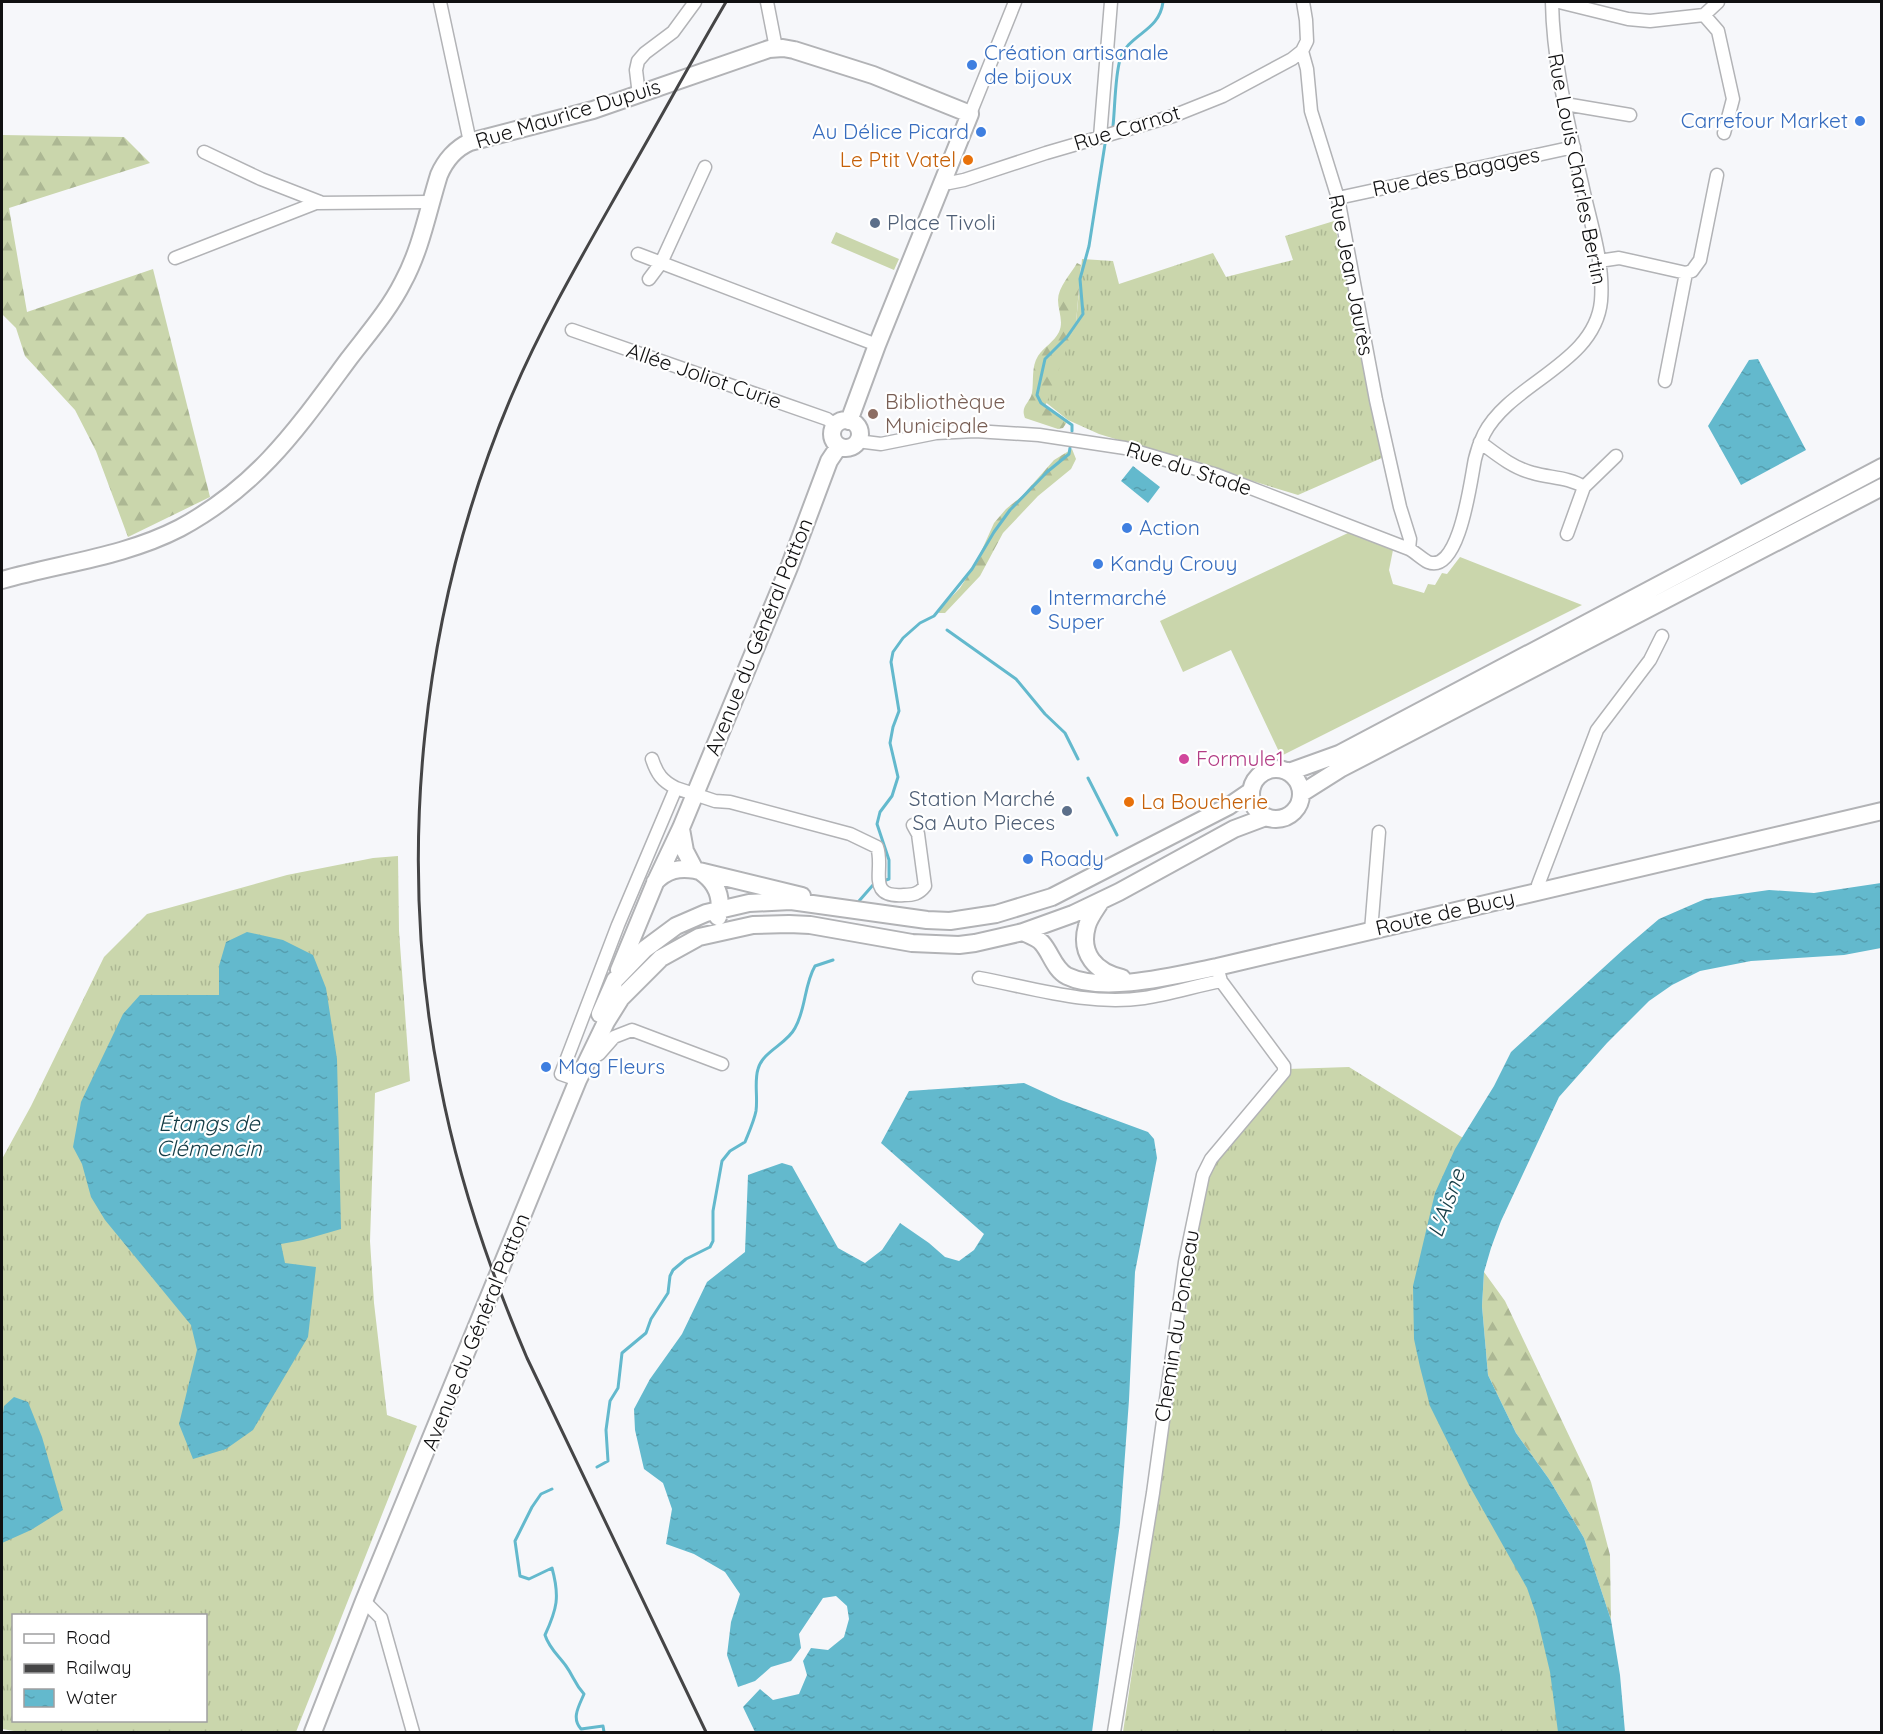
<svg xmlns="http://www.w3.org/2000/svg" width="1883" height="1734" font-family="Quicksand,sans-serif">
<defs>
<pattern id="grass-tufts" width="24" height="20" patternUnits="userSpaceOnUse" patternTransform="scale(1.5)"><rect width="24" height="20" fill="#cad6ac"/><path d="M3 7l-1-3M5 7V3M7 7l1-3M15 17l-1-3M17 17v-4M19 17l1-3" fill="none" stroke="#acb793"/></pattern>
<pattern id="forest-firs" width="22" height="20" patternUnits="userSpaceOnUse" patternTransform="scale(1.5)"><rect width="22" height="20" fill="#cad6ac"/><path d="M5 1l3.5 6h-7zM16 11l3.5 6h-7z" fill="#acb793"/></pattern>
<pattern id="water-ripples" width="26" height="14" patternUnits="userSpaceOnUse" patternTransform="scale(1.5)"><rect width="26" height="14" fill="#63b9cd"/><path d="M2 4q2-2 4 0t4 0M15 11q2-2 4 0t4 0" fill="none" stroke="#559eaf"/></pattern>
</defs>
<rect width="100%" height="100%" fill="#f6f7fa"/>
<path fill="url(#grass-tufts)" fill-rule="evenodd" d="M1334,221L1384,457L1298,495L1099,434L1068,420L1044,401L1076,323L1082,259L1113,261L1119,284L1213,253L1226,277L1293,260L1285,236Z
M398,856L399,931L410,1081L375,1093L370,1241L374,1303L387,1415L417,1426L296,1732H15L14,1731L2,1729V1159L31,1106L104,957L147,914L287,875L373,858ZM14,1616H206V1720H14Z
M1349,1067L1476,1146L1442,1332L1583,1732H1123L1207,1171L1288,1069Z"/>
<path fill="url(#forest-firs)" d="M2,135L124,137L150,163L9,208L27,312L153,269L210,497L128,537L96,451L75,410L25,356L16,328L2,314Z
M1077,263L1081,265L1076,323L1045,407L1063,417L1067,422L1063,428L1058,429L1025,418C1020,406 1030,403 1032,393C1034,381 1031,367 1038,356C1044,347 1054,342 1059,332C1064,321 1058,311 1058,300C1058,287 1071,274 1077,263Z
M1072,449L1076,459L1071,469L1038,496L1003,533L980,576L945,613H939L938,611L960,588L976,563L994,523L1006,509L1022,496L1054,460Z
M1484,1272L1505,1301L1591,1482L1610,1555L1611,1620L1584,1538L1549,1479L1516,1433L1488,1375L1482,1306Z"/>
<path fill="#cad6ac" d="M836,232L899,259L894,270L831,243Z
M1348,533L1393,550L1389,570L1393,584L1424,593L1428,584L1435,585L1442,573L1447,574L1460,557L1582,605L1281,756L1231,650L1183,672L1160,621Z"/>
<path fill="url(#water-ripples)" d="M1758,359L1806,450L1741,485L1708,426L1749,360Z
M1133,466L1160,487L1148,503L1121,481Z
M1881,883V948L1844,955L1751,961L1700,971L1672,985L1649,1001L1607,1043L1559,1097L1501,1221L1491,1248L1484,1272L1482,1306L1488,1375L1516,1433L1549,1479L1584,1538L1611,1620L1620,1675L1625,1732H1558L1550,1672L1537,1617L1527,1588L1469,1485L1430,1406L1420,1367L1414,1339L1413,1286L1435,1193L1455,1149L1494,1086L1511,1052L1625,948L1659,919L1705,899L1769,890L1814,893Z
M247,932L283,940L313,955L326,988L337,1059L341,1229L303,1240L281,1244L285,1263L316,1267L308,1337L253,1430L226,1449L193,1459L179,1424L197,1350L191,1325L105,1220L91,1197L82,1164L73,1147L81,1102L123,1014L140,995H219V966L226,942Z
M1024,1083L1061,1100L1148,1132L1154,1139L1157,1158L1135,1272L1129,1400L1120,1523L1092,1732H755L743,1707L760,1689L773,1700L799,1694L807,1675L803,1661L811,1648L828,1650L844,1637L849,1619L847,1606L836,1596L823,1598L799,1634L801,1648L791,1661L771,1667L755,1681L738,1687L727,1655L731,1622L740,1594L725,1572L694,1554L666,1544L672,1509L663,1483L644,1469L635,1430L634,1409L650,1379L682,1334L707,1282L745,1252L748,1175L782,1163L792,1166L838,1248L865,1263L882,1250L900,1223L929,1243L945,1257L959,1261L974,1250L984,1234L881,1143L909,1091Z
M14,1397L28,1402L42,1437L63,1510L31,1530L2,1543V1420L4,1406Z"/>
<g fill="none" stroke-linecap="round" stroke-linejoin="round">
<path stroke="#63b9cd" stroke-width="3" d="M1113,126C1115,108 1115,76 1120,60C1128,33 1159,33 1163,2
M1072,431V425L1041,403L1037,395L1045,359L1067,337L1083,314L1080,279L1089,246L1105,144
M947,630L1016,679L1045,714L1065,733L1078,759
M1088,778L1117,835
M886,880L889,879V860L877,824L880,812L892,796L898,777L890,743L893,727L899,711L891,662L893,652L903,638L920,623L934,616L972,569L994,532L1010,510L1047,472L1069,454L1070,448
M859,901L873,885
M597,1467L608,1461L606,1430L610,1401L618,1388L622,1353L646,1333L651,1319L668,1293L670,1276L673,1270L686,1259L710,1247L713,1241V1211L722,1161L730,1151L745,1142C749,1132 754,1121 756,1111C758,1097 754,1082 758,1069C763,1051 787,1044 795,1028C806,1009 804,985 815,966L833,960
M552,1489L541,1494L532,1507L515,1541L520,1576L529,1579L552,1568C560,1597 557,1609 545,1635C549,1648 558,1655 566,1666C574,1677 574,1683 584,1694C579,1706 571,1718 581,1729L603,1726L604,1732"/>
<defs>
<path id="minor" d="M440,2L470,142
M767,2L776,48
M1303,2L1306,20L1307,41L1302,51L1307,69L1311,111L1338,198L1376,400L1400,507L1410,539L1409,549
M1559,2L1628,19L1650,21L1704,15
M1718,2L1704,15L1718,31L1733,99L1724,133
M639,95L636,70L638,61L645,53L673,32L695,2
M1565,104L1630,115
M970,114L1015,2
M1100,137L1111,2
M204,152L261,179L320,202
M943,182L949,183L964,180L1046,153L1173,116L1223,96L1292,59L1302,51
M1338,198L1574,147
M638,254L877,345
M175,258L316,203L430,202
M1599,261L1619,258L1686,273L1692,271L1700,260L1717,175
M649,279L661,263L705,167
M572,330L827,419L835,425
M1665,381L1686,273
M859,440L865,442L881,444L936,433L975,431L1039,435L1125,448L1217,475L1409,549C1415,552 1422,559 1428,562C1460,575 1471,477 1475,459C1477,450 1480,442 1484,434C1510,383 1595,364 1601,301C1604,264 1592,228 1584,193C1570,130 1553,66 1552,2
M1480,442C1496,454 1513,468 1533,473C1550,478 1569,477 1584,487
M1567,534L1584,487L1616,456
M652,759C657,774 662,781 676,788
M1539,891L1538,885L1597,730L1650,660L1662,636
M1371,931L1379,832
M979,978C1033,988 1089,1006 1144,998C1170,994 1195,986 1221,981
M588,1061L599,1054L614,1037L632,1030L722,1064
M578,1080L561,1074L618,925L676,788L715,801L730,802L850,834L877,847C885,869 865,898 904,895C913,895 919,894 925,886L918,834L913,825
M364,1601L381,1618L413,1732
M1114,1732L1153,1493L1185,1262L1203,1175L1211,1159L1284,1072V1066L1221,981L1217,967"/>
<path id="major" d="M832 434a14 14 0 1 1 28 0a14 14 0 1 1-28 0Z
M2,580C61,563 124,557 180,528C258,486 297,429 348,360C367,335 389,310 403,282C421,249 428,210 439,175C445,161 456,148 470,142L593,110L769,49L783,48L794,50L873,75L970,114L877,345L849,421
M1251 794a25 25 0 1 1 50 0a25 25 0 1 1-50 0Z
M1289,772L1339,754L1882,467
M1302,793L1340,769L1882,487
M681,829L685,851L695,870L802,896
M701,872C717,883 723,898 718,917
M655,882C667,870 679,867 695,870
M1101,901C1096,909 1089,918 1087,926C1079,954 1096,972 1122,978
M1023,932C1029,935 1038,938 1042,943C1051,953 1054,969 1067,976C1104,994 1177,975 1217,967L1882,811
M619,970L655,883L681,828L790,565L829,461L839,446
M600,1014L615,980L645,949L676,926L706,913L749,903L791,901L927,920L950,921L996,914L1052,897L1229,806L1251,791
M313,1732L364,1601L578,1080L606,1022L621,998L661,958L699,937L753,925L789,924L810,925L912,943L959,945L975,943L1023,932L1073,914L1119,892L1234,829L1266,817"/>
</defs>
<use href="#minor" stroke="#b2b3b6" stroke-width="15"/>
<use href="#major" stroke="#b2b3b6" stroke-width="20"/>
<use href="#minor" stroke="#fff" stroke-width="12"/>
<use href="#major" stroke="#fff" stroke-width="16"/>
<path stroke="#454546" stroke-width="3" d="M706,1732L527,1358C489,1269 458,1178 440,1083C395,855 421,609 512,395C544,320 586,249 626,178C660,119 692,60 726,2"/>
</g>
<g fill="#3f7fe0" stroke="#fff" stroke-width="2">
<circle cx="972" cy="65" r="6"/>
<circle cx="1860" cy="121" r="6"/>
<circle cx="981" cy="132" r="6"/>
<circle cx="1127" cy="528" r="6"/>
<circle cx="1098" cy="564" r="6"/>
<circle cx="1036" cy="610" r="6"/>
<circle cx="1028" cy="859" r="6"/>
<circle cx="546" cy="1067" r="6"/>
</g>
<g fill="#e8710a" stroke="#fff" stroke-width="2">
<circle cx="968" cy="160" r="6"/>
<circle cx="1129" cy="802" r="6"/>
</g>
<g fill="#5c6f8a" stroke="#fff" stroke-width="2">
<circle cx="875" cy="223" r="6"/>
<circle cx="1067" cy="811" r="6"/>
</g>
<circle fill="#8d6e63" stroke="#fff" stroke-width="2" cx="873" cy="414" r="6"/>
<circle fill="#d1479c" stroke="#fff" stroke-width="2" cx="1184" cy="759" r="6"/>
<g text-anchor="middle" stroke-width="4.5" stroke-linejoin="round" paint-order="stroke">
<g font-size="21" fill="#366cbe" stroke="#fff" text-anchor="start">
<text x="984" y="60">Création artisanale<tspan x="984" dy="24">de bijoux</tspan></text>
<text x="1848" y="128" text-anchor="end">Carrefour Market</text>
<text x="969" y="139" text-anchor="end">Au Délice Picard</text>
<text x="1139" y="535">Action</text>
<text x="1110" y="571">Kandy Crouy</text>
<text x="1048" y="605">Intermarché<tspan x="1048" dy="24">Super</tspan></text>
<text x="1040" y="866">Roady</text>
<text x="558" y="1074">Mag Fleurs</text>
</g>
<g font-size="21" fill="#101011" stroke="#fff">
<text transform="translate(568 114) rotate(-17)" y="7">Rue Maurice Dupuis</text>
<text transform="translate(1127 128) rotate(-17)" y="7">Rue Carnot</text>
<text transform="translate(1577 169) rotate(79)" y="7">Rue Louis Charles Bertin</text>
<text transform="translate(1456 172) rotate(-12)" y="7">Rue des Bagages</text>
<text transform="translate(1351 275) rotate(79)" y="7">Rue Jean Jaurès</text>
<text transform="translate(704 376) rotate(19)" y="7">Allée Joliot Curie</text>
<text transform="translate(1189 469) rotate(18)" y="7">Rue du Stade</text>
<text transform="translate(759 637) rotate(-68)" y="7">Avenue du Général Patton</text>
<text transform="translate(1445 913) rotate(-13)" y="7">Route de Bucy</text>
<text transform="translate(1177 1326) rotate(-81)" y="7">Chemin du Ponceau</text>
<text transform="translate(476 1332) rotate(-68)" y="7">Avenue du Général Patton</text>
</g>
<g font-size="21" fill="#c56008" stroke="#fff" text-anchor="end">
<text x="956" y="167">Le Ptit Vatel</text>
<text x="1141" y="809" text-anchor="start">La Boucherie</text>
</g>
<g font-size="21" fill="#4e5e75" stroke="#fff" text-anchor="start">
<text x="887" y="230">Place Tivoli</text>
<text x="1055" y="806" text-anchor="end">Station Marché<tspan x="1055" dy="24">Sa Auto Pieces</tspan></text>
</g>
<g font-size="21" fill="#785e54" stroke="#fff" text-anchor="start">
<text x="885" y="409">Bibliothèque<tspan x="885" dy="24">Municipale</tspan></text>
</g>
<g font-size="21" fill="#b23c85" stroke="#fff" text-anchor="start">
<text x="1196" y="766">Formule1</text>
</g>
<g font-size="22" font-style="italic" fill="#143c45" stroke="#fff">
<text x="209" y="1131">Étangs de<tspan x="209" dy="25">Clémencin</tspan></text>
<text transform="translate(1446 1203) rotate(-70)" y="8">L'Aisne</text>
</g>
</g>
<rect width="1883" height="1734" fill="none" stroke="#101011" stroke-width="6"/>
<rect x="12" y="1614" width="195" height="108" fill="#ffffff" stroke="#9f9fa0" stroke-width="1.5"/>
<rect x="24" y="1634" width="30" height="9" fill="#ffffff" stroke="#9f9fa0" stroke-width="1.5"/>
<text x="66" y="1644" font-size="18" fill="#101011">Road</text>
<rect x="24" y="1664" width="30" height="9" fill="#454546" stroke="#9f9fa0" stroke-width="1.5"/>
<text x="66" y="1674" font-size="18" fill="#101011">Railway</text>
<rect x="24" y="1689" width="30" height="18" fill="url(#water-ripples)" stroke="#9f9fa0" stroke-width="1.5"/>
<text x="66" y="1704" font-size="18" fill="#101011">Water</text>
</svg>
